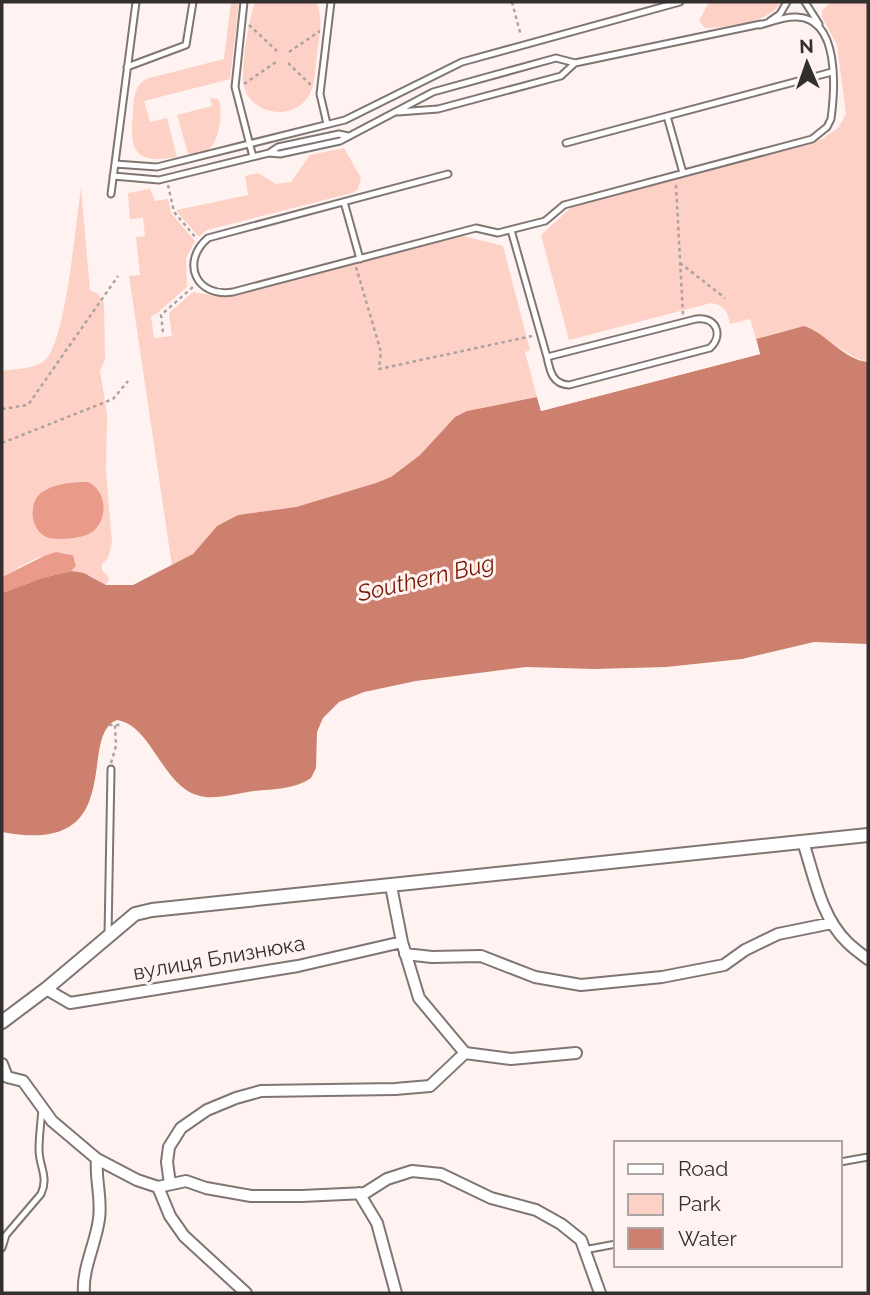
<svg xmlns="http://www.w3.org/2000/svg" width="870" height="1295" font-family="Raleway,sans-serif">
<rect width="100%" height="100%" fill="#fef3f1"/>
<path fill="#fdd1c6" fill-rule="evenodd" d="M231,2H239L230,79L144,101L150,122L167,118L177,157C136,164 129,153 133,113C134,100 133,87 146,79L224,59Z
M255,2H316C324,19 319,36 317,55C315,68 316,85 308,97C292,121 252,115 244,87C240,72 249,17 255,2Z
M709,2H781C770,23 728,27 705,28L699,21Z
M831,2H868V362L856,358L804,326L756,339L750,319L730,324C728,312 724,305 711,303L569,340L541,235L574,205L822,139L838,128L846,114L837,45L822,17V11Z
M210,98L218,99C224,107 219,141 210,148C204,153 195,153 188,154L177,115L212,106Z
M344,148L361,178L358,189L352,193L207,230L199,237L177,212V210L248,195L245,176L258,173L276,184L291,182L310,155Z
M81,188L90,290L98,294L104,303L105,359L100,371L107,414L106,471L112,543L108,558L102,564V570L109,578L106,585L91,576L71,571L76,565L73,555C49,546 23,566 2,577V371C15,369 33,369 44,361C66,345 76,219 81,188ZM88,482L32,510C38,484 65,482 88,482Z
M150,189L155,201L168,199L171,213L195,241L186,258L187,287L155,315L151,316L154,338L172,336L169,313L193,292L224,297L460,235L503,246L530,350L525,352L537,397L467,411L455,417L420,455L391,477L376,483L296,507L238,515L217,526L193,554L172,566L129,276L140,275L136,237L145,236L143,218L130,219L128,193Z"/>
<path fill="#ea9a88" d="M88,482C107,491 109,519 92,532C82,539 61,540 49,538C31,533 27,504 41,493C53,483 74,482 88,482Z
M56,552L73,555L76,566L71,571L42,578L2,593V577L44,556Z"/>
<path fill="#cd806e" d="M804,326C826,333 844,360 868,362V644L814,642L742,659L666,667L594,669L526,667L416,681L364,692L339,702L323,718L317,732L316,768L311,778C295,789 274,789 254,791C237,793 216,800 200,796C162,787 152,725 117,720C76,735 131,857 2,832V593L42,578L71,571L84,573L106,585H133L193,554L217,526L238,515L296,507L376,483L391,477L420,455L455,417L467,411L537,397L541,411L760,354L756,339Z"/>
<path fill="#fef3f1" d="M756,339L760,354L541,411L537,397L540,396L543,407L756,352L753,340Z"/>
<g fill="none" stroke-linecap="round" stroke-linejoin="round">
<defs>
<path id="service" d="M244,2L235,87L253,157
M805,2L819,24
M770,21L780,14L787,2
M127,67L186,45L193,2
M398,112L438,109L561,76L575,63
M667,116L683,173
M327,124L320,94L331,2
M566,143L832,72
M269,153L280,154L340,141L433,92L556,58L575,63L761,24
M115,164L157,167L345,120L462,62L680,2
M448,174L208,238C180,262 196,298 233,292L476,228L498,233L545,221L564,205L812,139L827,127L831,119C835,89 840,19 797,17C785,16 771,22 760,25
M113,176L159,180L269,153L278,147L339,134L348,136
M111,194L136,2
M344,202L360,259
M511,230L547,357C550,371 552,384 569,385L710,348C724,335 716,316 696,319L547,357
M108,935L111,769
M840,1162L868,1157
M2,1248L6,1235L41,1194C49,1177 39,1166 39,1150C39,1136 41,1122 42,1109
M584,1250L616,1244"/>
<path id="minor" d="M803,842C814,875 821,917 847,942C853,948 861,954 868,959
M391,886L402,942L419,998L465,1053
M405,954L432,957L481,956L535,977L581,985L662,977L724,965L745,950L778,934L832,923
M46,989L70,1003L298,966L402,942
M2,1064L7,1077L23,1081L52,1121L97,1159L137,1180L158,1187L186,1181L206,1188L251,1196H302L365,1193L387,1179L412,1171L441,1174L491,1198L536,1210L561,1224L581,1240L600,1293
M170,1184L167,1162L169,1147L181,1128L207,1110L236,1098L261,1091L395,1089L430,1086L465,1053L511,1059L576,1053
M158,1187L170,1216L184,1236L246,1293
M359,1193L377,1223L396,1293
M84,1293C82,1269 96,1243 99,1219C102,1198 95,1179 97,1159"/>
<path id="tertiary" d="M2,1022L46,989L135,914L152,910L868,835"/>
</defs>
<use href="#service" stroke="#7f7673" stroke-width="9"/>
<use href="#minor" stroke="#7f7673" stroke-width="14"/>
<use href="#tertiary" stroke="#7f7673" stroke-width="16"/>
<path stroke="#aba3a1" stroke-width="2.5" stroke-dasharray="3.5 3.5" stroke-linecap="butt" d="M512,2L521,36
M249,25L277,51
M289,52L320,31
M288,63L313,87
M244,84L276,62
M168,185L174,212L197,239
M676,185L683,315
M680,263L725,298
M356,267L381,352L379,369L532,336
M163,332L161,315L194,286
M2,409L28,405L118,276
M2,443L113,399L128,381
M109,725H122
M111,763L116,746L115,725"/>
<use href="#service" stroke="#fff" stroke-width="5"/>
<use href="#minor" stroke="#fff" stroke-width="10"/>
<use href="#tertiary" stroke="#fff" stroke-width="12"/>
</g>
<g text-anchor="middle" stroke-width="6" stroke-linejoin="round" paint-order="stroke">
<g font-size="21" fill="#332f2e" stroke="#fef3f1">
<text transform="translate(219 958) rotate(-10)" y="7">вулиця Близнюка</text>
</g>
<g font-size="23" font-style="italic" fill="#771b05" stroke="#fef3f1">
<text transform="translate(426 578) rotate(-13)" y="8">Southern Bug</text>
</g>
</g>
<rect width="870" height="1295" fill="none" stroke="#332f2e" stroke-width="7"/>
<rect x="614" y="1141" width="228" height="126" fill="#fef3f1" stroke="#ada5a3" stroke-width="2"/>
<rect x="628" y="1164" width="35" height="10" fill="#ffffff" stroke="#ada5a3" stroke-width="2"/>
<text x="678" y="1176" font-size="21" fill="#332f2e">Road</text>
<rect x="628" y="1194" width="35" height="21" fill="#fdd1c6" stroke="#ada5a3" stroke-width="2"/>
<text x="678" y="1211" font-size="21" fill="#332f2e">Park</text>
<rect x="628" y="1228" width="35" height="21" fill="#cd806e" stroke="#ada5a3" stroke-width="2"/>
<text x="678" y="1246" font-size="21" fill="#332f2e">Water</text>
<g transform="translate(807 63) rotate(358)" stroke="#fef3f1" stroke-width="5" paint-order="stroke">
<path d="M0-5L12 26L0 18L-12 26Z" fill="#332f2e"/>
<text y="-10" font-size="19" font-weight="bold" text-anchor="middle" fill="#332f2e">N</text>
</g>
</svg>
